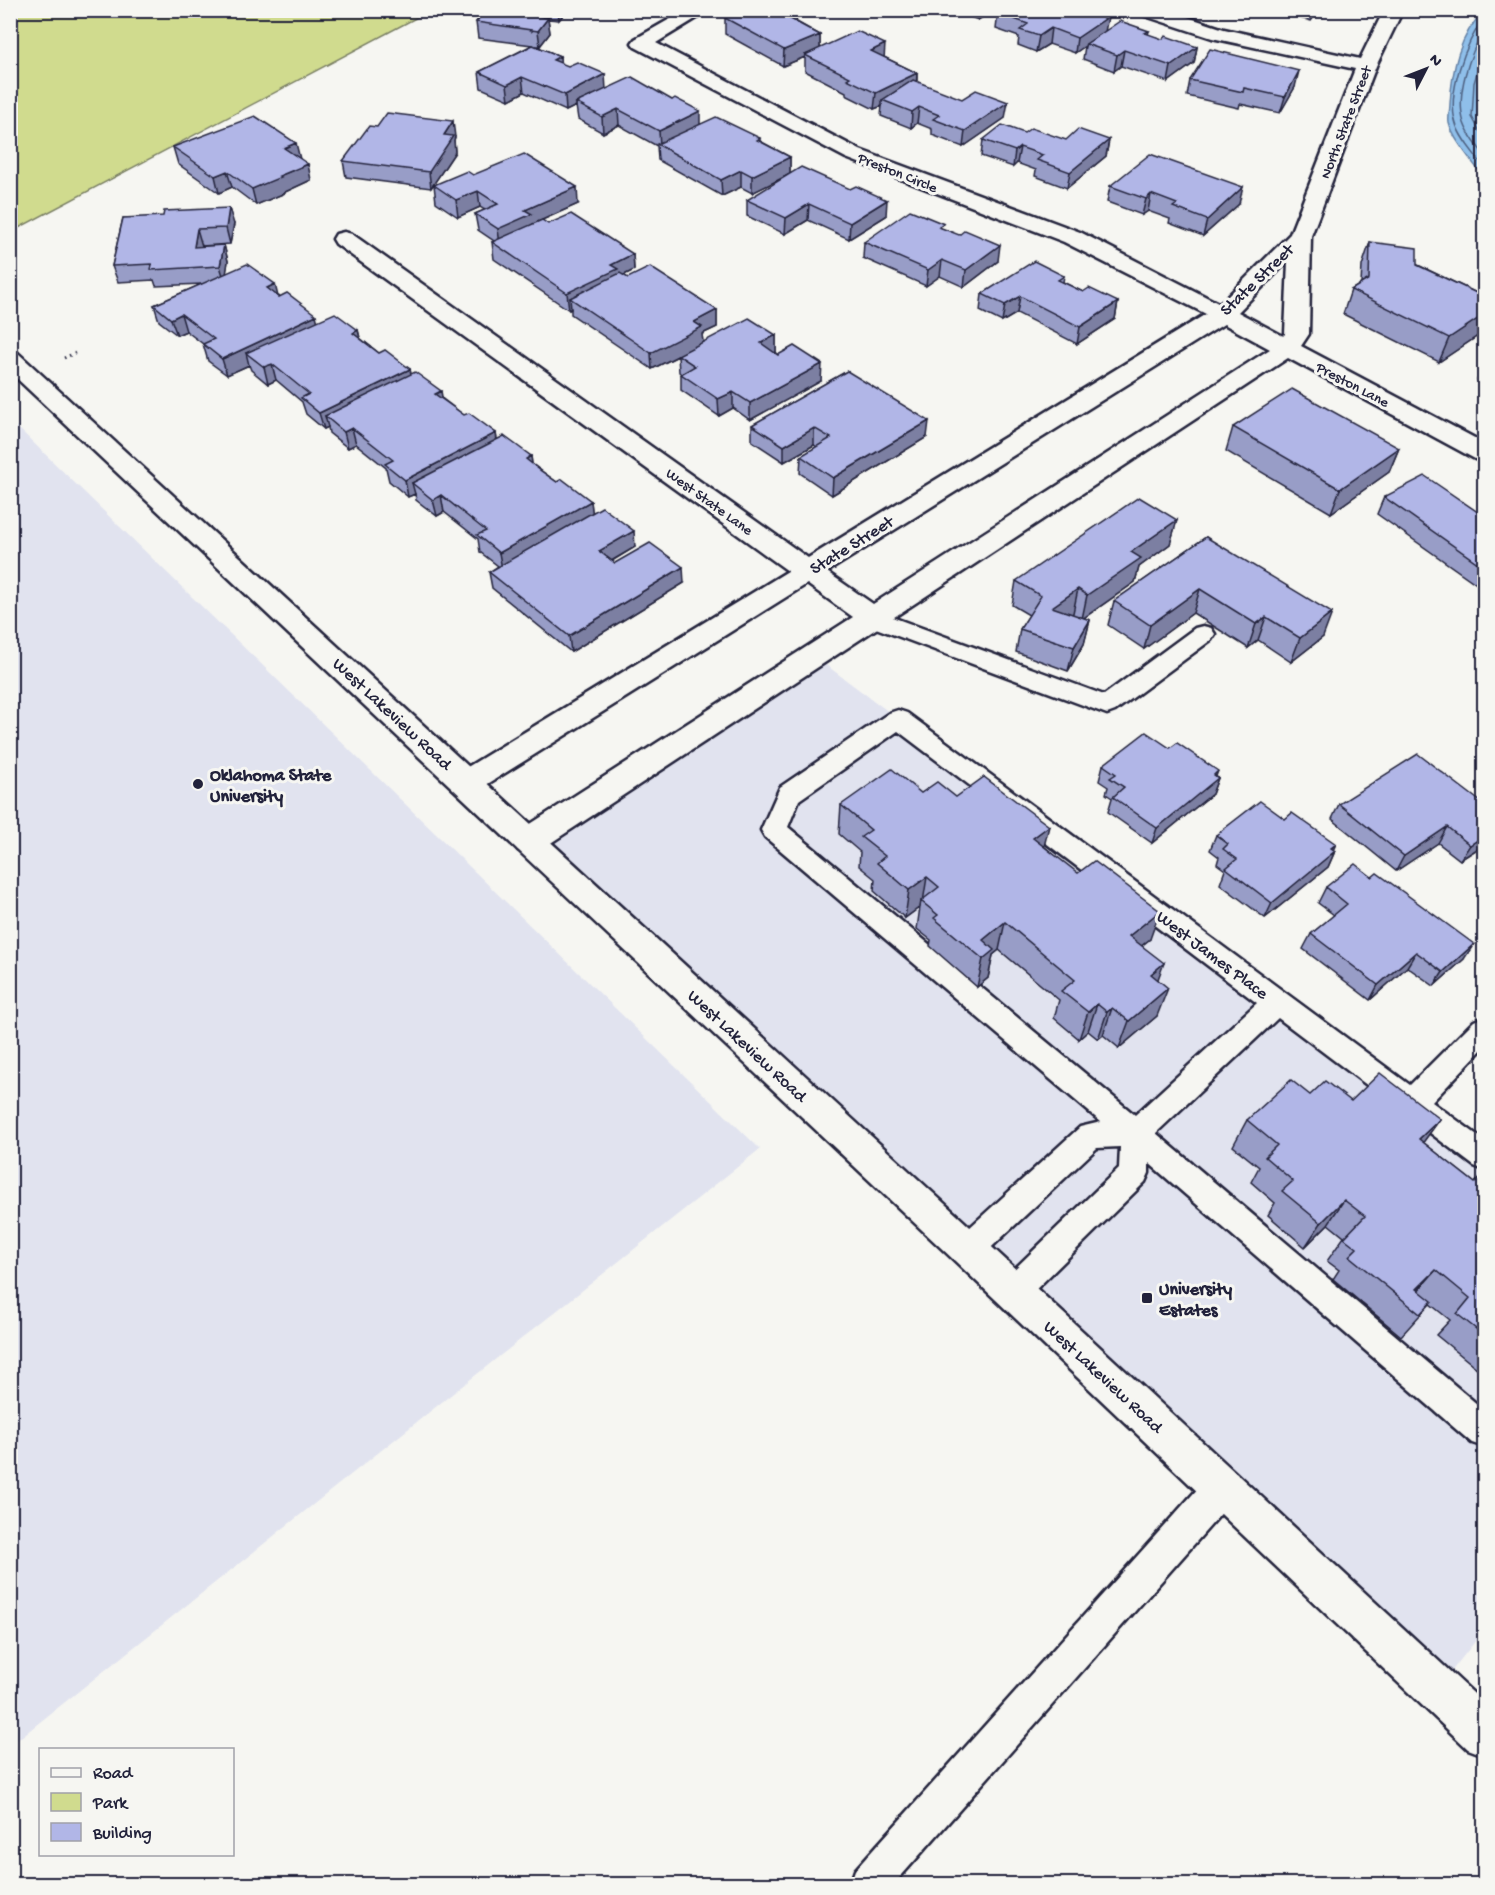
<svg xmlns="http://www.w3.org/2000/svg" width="1495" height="1895" font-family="'Gochi Hand',sans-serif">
<rect width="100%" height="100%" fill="#f6f6f2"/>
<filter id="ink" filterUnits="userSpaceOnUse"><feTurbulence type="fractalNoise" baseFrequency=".0167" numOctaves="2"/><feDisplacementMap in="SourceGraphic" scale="12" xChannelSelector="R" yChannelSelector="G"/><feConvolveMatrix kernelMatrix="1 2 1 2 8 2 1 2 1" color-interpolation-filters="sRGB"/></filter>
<g filter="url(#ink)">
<path fill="#e1e3ef" d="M10,420L760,1149L11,1745H10Z
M814,656L1484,1157V1630L1443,1682L535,837Z"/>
<path fill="#d0db8e" stroke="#797e64" stroke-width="1.5" d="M11,10H429V11L11,232Z"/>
<path fill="#8fbfea" stroke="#6380a4" stroke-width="1.5" d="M1484,11V178C1474,163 1453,140 1449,123C1448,118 1450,110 1450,104C1452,70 1459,35 1484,11Z"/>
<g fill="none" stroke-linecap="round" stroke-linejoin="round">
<path stroke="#4e6181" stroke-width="1.5" d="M1484,18C1466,42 1446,94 1456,124C1461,140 1475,154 1484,167
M1484,29C1470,54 1455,94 1464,123C1468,135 1477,145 1484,155
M1484,49L1474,83L1472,117L1484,139"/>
<defs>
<path id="lane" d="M873,610L1104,695L1195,628L1203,626L1211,628L1215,634L1211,640L1115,711L1107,714L865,624L862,618L865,612Z
M898,710L907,713L1410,1085L1474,1021L1484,1017V1047L1432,1102L1484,1140V1170L1474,1166L1278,1018L1156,1133L1484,1410V1447L1472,1443L1149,1163V1173L1145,1182L1024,1301L1013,1306L1002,1301L997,1291L1002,1281L1119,1168L1120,1147L1097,1148L979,1259L968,1263L957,1259L953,1249L957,1239L1080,1127L1101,1122L765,837L761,830L780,787L889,713ZM898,731L1257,1003L1135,1115L788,827L799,800Z
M1222,1470L1234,1475L1239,1487L1234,1499L894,1884H850L855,1870L1210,1475Z"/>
<path id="street" d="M686,10H710L656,43L860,150L1080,232L1220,304L1290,234L1355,69L1212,38L1139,14L1137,10H1166L1224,29L1360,59L1384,10H1403L1376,66L1311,236L1309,334L1301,346L1484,443V461L1475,459L1288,358L540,850L529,853L518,850L513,841L518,832L853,617L807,584L478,790L467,793L456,790L452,782L456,774L788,571L336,244L333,239L336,234L344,232L352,234L808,558L1206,314L1064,242L846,158L635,47L632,43L635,39ZM1288,261L1285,334L1283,336L1238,312ZM1224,324L1270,349L873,604L827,572Z"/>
<path id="secondary" d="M10,351L18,353L981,1237L1484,1703V1755L1468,1749L955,1261L10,372Z"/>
</defs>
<use href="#lane" stroke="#22223b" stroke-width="5"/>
<use href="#street" stroke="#22223b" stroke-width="5"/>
<use href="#secondary" stroke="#22223b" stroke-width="5"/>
<path stroke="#22223b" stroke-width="3" stroke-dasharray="1.5 4" stroke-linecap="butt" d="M64,358L75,353"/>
<use href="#lane" fill="#f6f6f2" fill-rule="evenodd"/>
<use href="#street" fill="#f6f6f2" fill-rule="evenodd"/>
<use href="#secondary" fill="#f6f6f2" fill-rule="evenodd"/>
</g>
<path fill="#989dc7" stroke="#22223b" stroke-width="1.5" d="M486,10H567L559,20L548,19L550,33L540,46H536L560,56V63L606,89L700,124L760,138V141L790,157V174L752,193L741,187L722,196L658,160L657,146L619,125L603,133L578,119L576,106L566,111L524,92L509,100L481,88L479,72L532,45L478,38L476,22Z
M916,10H944L934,17Z
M951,10H994L978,20Z
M1268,10H1318L1311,21Z
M998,13L1105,30L1149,31L1148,35L1162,39L1197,47L1194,63L1168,82L1121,66L1114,71L1083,59L1085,46L1075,53L1049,44L1036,52L1018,45L1019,37L996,29Z
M725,18L797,22L820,35V48L884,57L917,73V82L1005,118L963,147L932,135V129L917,123L911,128L881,116L882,106L874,109L846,95V92L805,71V57L783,66L725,34Z
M1190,80L1295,87L1280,113L1240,104L1239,108L1187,96Z
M1024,133L1066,140H1109L1106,156L1067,188L1035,176L1036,170L1017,163L1013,167L981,156L983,140Z
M455,137L454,140L455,152L431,188L346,177L343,161Z
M173,147L300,159L311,180L285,192V193L256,205L232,187L219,193L178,164Z
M473,175L578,204L542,220L548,224L633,254L634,270L624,275L628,278L717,310V327L702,334L703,343L776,335V352H775L821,381L750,420L733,408L719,416L681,390V374L679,372L678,356L652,369L571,314V309L569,310L494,259L492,242L494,241L478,230L475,214L485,210L480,207L458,217L436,202L434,185Z
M1110,186L1239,204L1203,236L1169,223L1170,219L1148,211L1142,215L1107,202Z
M850,189L886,216L849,239L808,220L785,234L747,216V200Z
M123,218L234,224L230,244L202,246L224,245L228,261L226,273L278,296L317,321L358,330L360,338L379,353L410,369L411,375L464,415L496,433L497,439L531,456L532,464L557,482L591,501L592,513L635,547L612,561L615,563L684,583L571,652L492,588L489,572L498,566L480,552L478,539L444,512L437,516L416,500L415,494L408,497L389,481L386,468L356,444L348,448L329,433L328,427L324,429L306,414L302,402L276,380L268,384L251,370L249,365L227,375L208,361L203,344L186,331L177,335L159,321L154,305L202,284L156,286L154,280L118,282L112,266Z
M943,229L998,261L964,287L940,276L926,286L863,258L864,242Z
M1370,242L1485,297V331L1439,362L1343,314L1351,290L1361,284L1362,266Z
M1064,276L1063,282L1083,292L1118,302L1115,319L1077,344L1017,313L1002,322L980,311L982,294Z
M1485,364V384L1477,380Z
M847,371L927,437L832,495L800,473L801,456L817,447L814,445L784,462L752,441V425Z
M1233,427L1399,448L1389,472L1331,513L1226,451Z
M1384,497L1485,517V590L1377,514Z
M1177,520L1170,544L1139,567L1135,582L1084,618L1090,620L1084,644L1068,671L1016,652L1020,629L1029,615L1012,605L1016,581Z
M1206,537L1323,637L1291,662L1258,640L1248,648L1193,613L1144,649L1108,625L1114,601Z
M1103,765L1216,777L1218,778L1212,794L1152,843L1108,812L1112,798L1106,794L1108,787L1099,781Z
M921,793L956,797L1044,846L1150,939L1142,945L1158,980L1157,1016L1119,1048L1103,1035L1098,1039L1088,1031L1079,1039L1054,1018L1059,1000L999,950L993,955L988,978L977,987L930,946L931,940L917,929L920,907L905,918L874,891L875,879L859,866L860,852L839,834L841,805Z
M1339,804L1485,805V844L1460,860L1438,843L1396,871L1332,819Z
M1285,819L1335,851L1328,867L1265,918L1220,884L1225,870L1217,864L1219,857L1210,850L1216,835Z
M1326,887L1464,959L1434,986L1407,967L1370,1000L1303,949L1311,934L1334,915L1318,903Z
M1351,1101L1440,1119L1423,1142L1475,1183L1485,1172V1363L1478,1369L1436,1335L1450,1320L1430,1304L1401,1336L1333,1279L1339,1270L1327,1261L1344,1237L1328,1224L1305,1247L1268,1215L1275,1203L1251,1182L1259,1167L1233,1146L1247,1120Z"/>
<path fill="#7c7fa2" stroke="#22223b" stroke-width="1.5" d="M534,10H542L543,18L532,31L531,15Z
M558,10H567L559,20Z
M934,10H944L934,17Z
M979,10H994L978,20Z
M1314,10H1318L1311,21Z
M797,11L796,27L785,16Z
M1108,17L1105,32L1086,44L1085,46L1075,53L1077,38Z
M548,18L550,33L540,46L538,31Z
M1051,28L1049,44L1036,52L1039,36Z
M820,35V50L805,55V57L783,66L784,50Z
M885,44L884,60L871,51Z
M1197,47L1194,63L1168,82L1171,66Z
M1124,50L1121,66L1114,71L1117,55Z
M560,56L561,72L553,60Z
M1299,71L1295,87L1280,113L1285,97Z
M917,73L916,89L882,100V106L874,109L876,93Z
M605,74L606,90L576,103V106L566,111L565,95Z
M522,77L524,92L509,100L507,85Z
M1008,102L1005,118L963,147L965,131Z
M919,107L917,123L911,128L912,112Z
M618,109L619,125L603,133L602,117Z
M700,111V127L660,145L659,131Z
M453,121L455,137L454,140L455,152L431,188L429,172L444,135Z
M1109,140L1106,156L1067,188L1070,172Z
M296,143L300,159L284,148Z
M1020,147L1017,163L1013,167L1015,151Z
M790,157V174L752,193V176Z
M308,164L311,180L285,192V193L256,205L252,189L279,176Z
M741,170V187L722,196L721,180Z
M227,171L232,187L219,193L215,176Z
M577,187L578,204L533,224L500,245L498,229L525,210Z
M1243,187L1239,204L1203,236L1207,220Z
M478,191L480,207L458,217L456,200Z
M1151,194L1148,211L1142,215L1146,199Z
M887,200L886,216L849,239L850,223Z
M809,204L808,220L785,234L786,218Z
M229,208L234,224L230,244L226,228Z
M197,229L202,246L199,263L194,247Z
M224,245L228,261L225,282L220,266Z
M1000,245L998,261L964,287L966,270Z
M633,254L634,270L618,278L570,298L571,309L569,310L567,293L611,265Z
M942,260L940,276L926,286L928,270Z
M275,284L279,301L267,288Z
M1020,296L1017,313L1002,322L1005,305Z
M1118,302L1115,319L1077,344L1080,327Z
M717,310V327L702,334L703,343L652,369L651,353L694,322Z
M181,314L186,331L177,335L171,319Z
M1485,314V331L1439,362L1449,338Z
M316,315L320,331L246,353L249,365L227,375L222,359Z
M358,330L362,347L353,333Z
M776,335V352L760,360L761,343Z
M272,364L276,380L268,384L264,367Z
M822,364L821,381L750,420V403Z
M410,369L413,385L325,416L328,427L324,429L319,413Z
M441,391L444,408L435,394Z
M733,392V408L719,416L718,399Z
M929,421L927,437L832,495L833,478Z
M352,428L356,444L348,448L344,432Z
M814,428V445L784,462V446Z
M496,433L498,450L412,483L415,494L408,497L405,480Z
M1399,448L1389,472L1331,513L1340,489Z
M531,456L533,473L526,459Z
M441,495L444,512L437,516L433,500Z
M591,501L593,518L502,569L499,553Z
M1177,520L1170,544L1139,567L1135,582L1082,619L1087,595L1131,552Z
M634,531L635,547L601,567L599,551Z
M683,567L684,583L571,652L569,636Z
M1078,589L1073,613L1047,631L1052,607Z
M1200,589L1193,613L1144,649L1150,625Z
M1332,613L1323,637L1291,662L1300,638Z
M1266,617L1258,640L1248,648L1256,624Z
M1090,620L1084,644L1068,671L1074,647Z
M1218,771L1215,779L1218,778L1212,794L1152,843L1157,828Z
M1049,826L1042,855L1033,838Z
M1447,827L1438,843L1396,871L1404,856Z
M1485,835V844L1460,860L1470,845Z
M1336,844L1331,855L1335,851L1328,867L1265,918L1272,903Z
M927,877L923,902L921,901L920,907L905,918L909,890Z
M1160,911L1150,939L1120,963L1129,936Z
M1005,922L999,950L993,955L988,978L977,987L983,959V940Z
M1474,944L1464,959L1434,986L1443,972Z
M1416,952L1407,967L1370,1000L1378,985Z
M1164,963L1154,990L1151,974Z
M1168,988L1157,1016L1119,1048L1129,1021Z
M1097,1004L1088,1031L1079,1039L1088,1012Z
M1112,1008L1103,1035L1098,1039L1107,1012Z
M1440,1119L1422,1144L1419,1139Z
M1344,1200L1328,1224L1305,1247L1321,1223Z
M1436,1270L1416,1293L1417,1289Z"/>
<path fill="#b1b6e7" stroke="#22223b" stroke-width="1.5" d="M486,10H534L531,15L548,18L538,31L476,22Z
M745,10H795L797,11L785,16L820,35L784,50L725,18Z
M1002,10H1089L1108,17L1077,38L1051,28L1039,36L1020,30L1028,24L998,13Z
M1120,21L1149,31L1145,33L1162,39L1166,36L1197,47L1171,66L1124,50L1117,55L1086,44Z
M857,31L885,44L871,51L917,73L876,93L847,79L850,77L805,55Z
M533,45L560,56L553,60L568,66L577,62L605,74L565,95L522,77L507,85L479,72Z
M1210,49L1299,71L1285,97L1244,88L1243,92L1190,80Z
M632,77L672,100L675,98L700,111L659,131L618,109L602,117L576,103Z
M913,80L962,99L976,90L1008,102L965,131L933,119L939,115L919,107L912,112L882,100Z
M387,113L453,121L444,135L453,136L429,172L343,161L369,126L377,127Z
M255,116L296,143L284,148L308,164L279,176L281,177L252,189L227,171L215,176L173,147Z
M716,117L760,138L757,140L790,157L752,176L741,170L721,180L657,144Z
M1002,125L1024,133L1031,128L1066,140L1078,129L1109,140L1070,172L1037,160L1043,155L1020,147L1015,151L983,140Z
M524,154L577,187L525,210L532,214L498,229L475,214L498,204L478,191L456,200L434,185L467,171L473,175Z
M1150,154L1243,187L1207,220L1173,207L1177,204L1151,194L1146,199L1110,186Z
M801,167L850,189L856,186L887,200L850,223L809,204L786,218L747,200Z
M229,208L226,228L197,229L194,247L224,245L220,266L151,270L152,264L112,266L123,218L163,216L164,211Z
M910,210L944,224L939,227L959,235L965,230L1000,245L966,270L942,260L928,270L864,242Z
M571,214L633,254L611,265L618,269L567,293L492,242L542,220L548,224Z
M1370,242L1417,248V265L1485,297V314L1449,338L1351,290L1369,279Z
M1034,261L1064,276L1058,280L1083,292L1089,288L1118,302L1080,327L1020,296L1005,305L982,294Z
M247,264L275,284L267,288L279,297L287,293L316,315L222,359L203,344L214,339L181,314L171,319L154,305Z
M650,267L717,310L694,322L702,327L651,353L570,298L620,273L628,278Z
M335,313L358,330L353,333L379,353L385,350L410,369L319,413L301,398L309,394L272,364L264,367L246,353Z
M749,318L776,335L761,343L778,355L794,346L822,364L750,403L733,392L718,399L681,374L695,366L678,355Z
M847,371L929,421L833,478L801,456L831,438L814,428L784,446L752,425Z
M415,372L441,391L435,394L450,405L464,415L469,413L496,433L405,480L385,464L393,460L352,428L344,432L325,416Z
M1292,389L1399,448L1340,489L1233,427Z
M504,436L531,456L526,459L541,471L557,482L562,479L591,501L499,553L477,535L486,531L441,495L433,500L412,483Z
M1425,476L1485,517V568L1384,497Z
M1139,497L1177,520L1131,552L1141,558L1087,595L1078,589L1052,607L1090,620L1074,647L1020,629L1041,596L1016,581Z
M602,507L634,531L599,551L615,563L650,543L683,567L569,636L489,572Z
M1206,537L1332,613L1300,638L1266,617L1256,624L1200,589L1150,625L1114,601Z
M1146,732L1170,748L1177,743L1218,771L1214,775L1218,778L1157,828L1113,797L1124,787L1110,778L1116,774L1103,765Z
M1418,754L1485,805V835L1470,845L1447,827L1404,856L1339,804Z
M892,769L921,793L937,782L956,797L984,777L1049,826L1033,838L1078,873L1094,861L1160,911L1129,936L1164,963L1151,974L1168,988L1129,1021L1112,1008L1107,1012L1097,1004L1088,1012L1061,991L1075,980L1005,922L983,940L994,950L983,959L934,918L938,915L921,901L939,887L927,877L909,890L877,863L885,856L861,837L871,830L841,805Z
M1260,801L1285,819L1292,813L1336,844L1331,848L1335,851L1272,903L1226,868L1237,859L1223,849L1228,844L1216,835Z
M1355,864L1372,877L1377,873L1474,944L1443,972L1416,952L1378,985L1311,934L1347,904L1326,887Z
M1380,1073L1440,1119L1419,1139L1475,1183L1485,1172V1336L1457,1314L1470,1298L1436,1270L1417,1289L1432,1301L1420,1314L1349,1256L1357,1248L1344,1238L1365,1216L1344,1200L1321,1223L1282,1191L1293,1181L1265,1157L1277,1145L1247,1120L1291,1080L1310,1095L1325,1081L1351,1101Z"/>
</g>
<g fill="#22223b" stroke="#f6f6f2" stroke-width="2">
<circle cx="198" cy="784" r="6"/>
<rect x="1141" y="1292" width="12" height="12" rx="3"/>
</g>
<g text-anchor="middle" stroke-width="6" stroke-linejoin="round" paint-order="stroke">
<g font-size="15" fill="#22223b" stroke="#f6f6f2">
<text transform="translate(1345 122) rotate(-69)" y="5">North State Street</text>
<text transform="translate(898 172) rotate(22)" y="5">Preston Circle</text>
<text transform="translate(1353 384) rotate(28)" y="5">Preston Lane</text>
<text transform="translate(710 501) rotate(36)" y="5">West State Lane</text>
</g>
<g font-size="18" fill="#22223b" stroke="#f6f6f2">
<text transform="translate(1256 279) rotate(-44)" y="6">State Street</text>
<text transform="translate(851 544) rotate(-32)" y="6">State Street</text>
<text transform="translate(393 713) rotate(43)" y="6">West Lakeview Road</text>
<text transform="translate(1213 954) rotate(37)" y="6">West James Place</text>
<text transform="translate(748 1045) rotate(43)" y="6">West Lakeview Road</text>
<text transform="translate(1104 1376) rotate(43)" y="6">West Lakeview Road</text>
</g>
<g font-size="18" font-weight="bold" fill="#22223b" stroke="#f6f6f2" text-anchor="start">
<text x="210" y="780">Oklahoma State<tspan x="210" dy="21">University</tspan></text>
<text x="1159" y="1294">University<tspan x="1159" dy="21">Estates</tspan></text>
</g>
</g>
<rect width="1495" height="1895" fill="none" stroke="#f6f6f2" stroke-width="36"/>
<rect x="18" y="18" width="1459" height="1859" fill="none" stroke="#22223b" stroke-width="2" filter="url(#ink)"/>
<rect x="39" y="1748" width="195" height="108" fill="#f6f6f2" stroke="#a1a1a9" stroke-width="1.5"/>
<rect x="51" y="1768" width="30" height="9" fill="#f6f6f2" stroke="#a1a1a9" stroke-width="1.5"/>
<text x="93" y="1778" font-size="18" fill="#22223b">Road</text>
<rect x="51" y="1793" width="30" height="18" fill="#d0db8e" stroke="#a1a1a9" stroke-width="1.5"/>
<text x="93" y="1808" font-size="18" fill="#22223b">Park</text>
<rect x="51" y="1823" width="30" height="18" fill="#b1b6e7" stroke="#a1a1a9" stroke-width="1.5"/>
<text x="93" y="1838" font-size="18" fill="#22223b">Building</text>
<g transform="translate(1426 69) rotate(48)" stroke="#f6f6f2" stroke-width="4.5" paint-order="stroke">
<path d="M0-4.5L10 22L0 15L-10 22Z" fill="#22223b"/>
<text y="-9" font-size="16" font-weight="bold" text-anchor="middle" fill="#22223b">N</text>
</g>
</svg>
